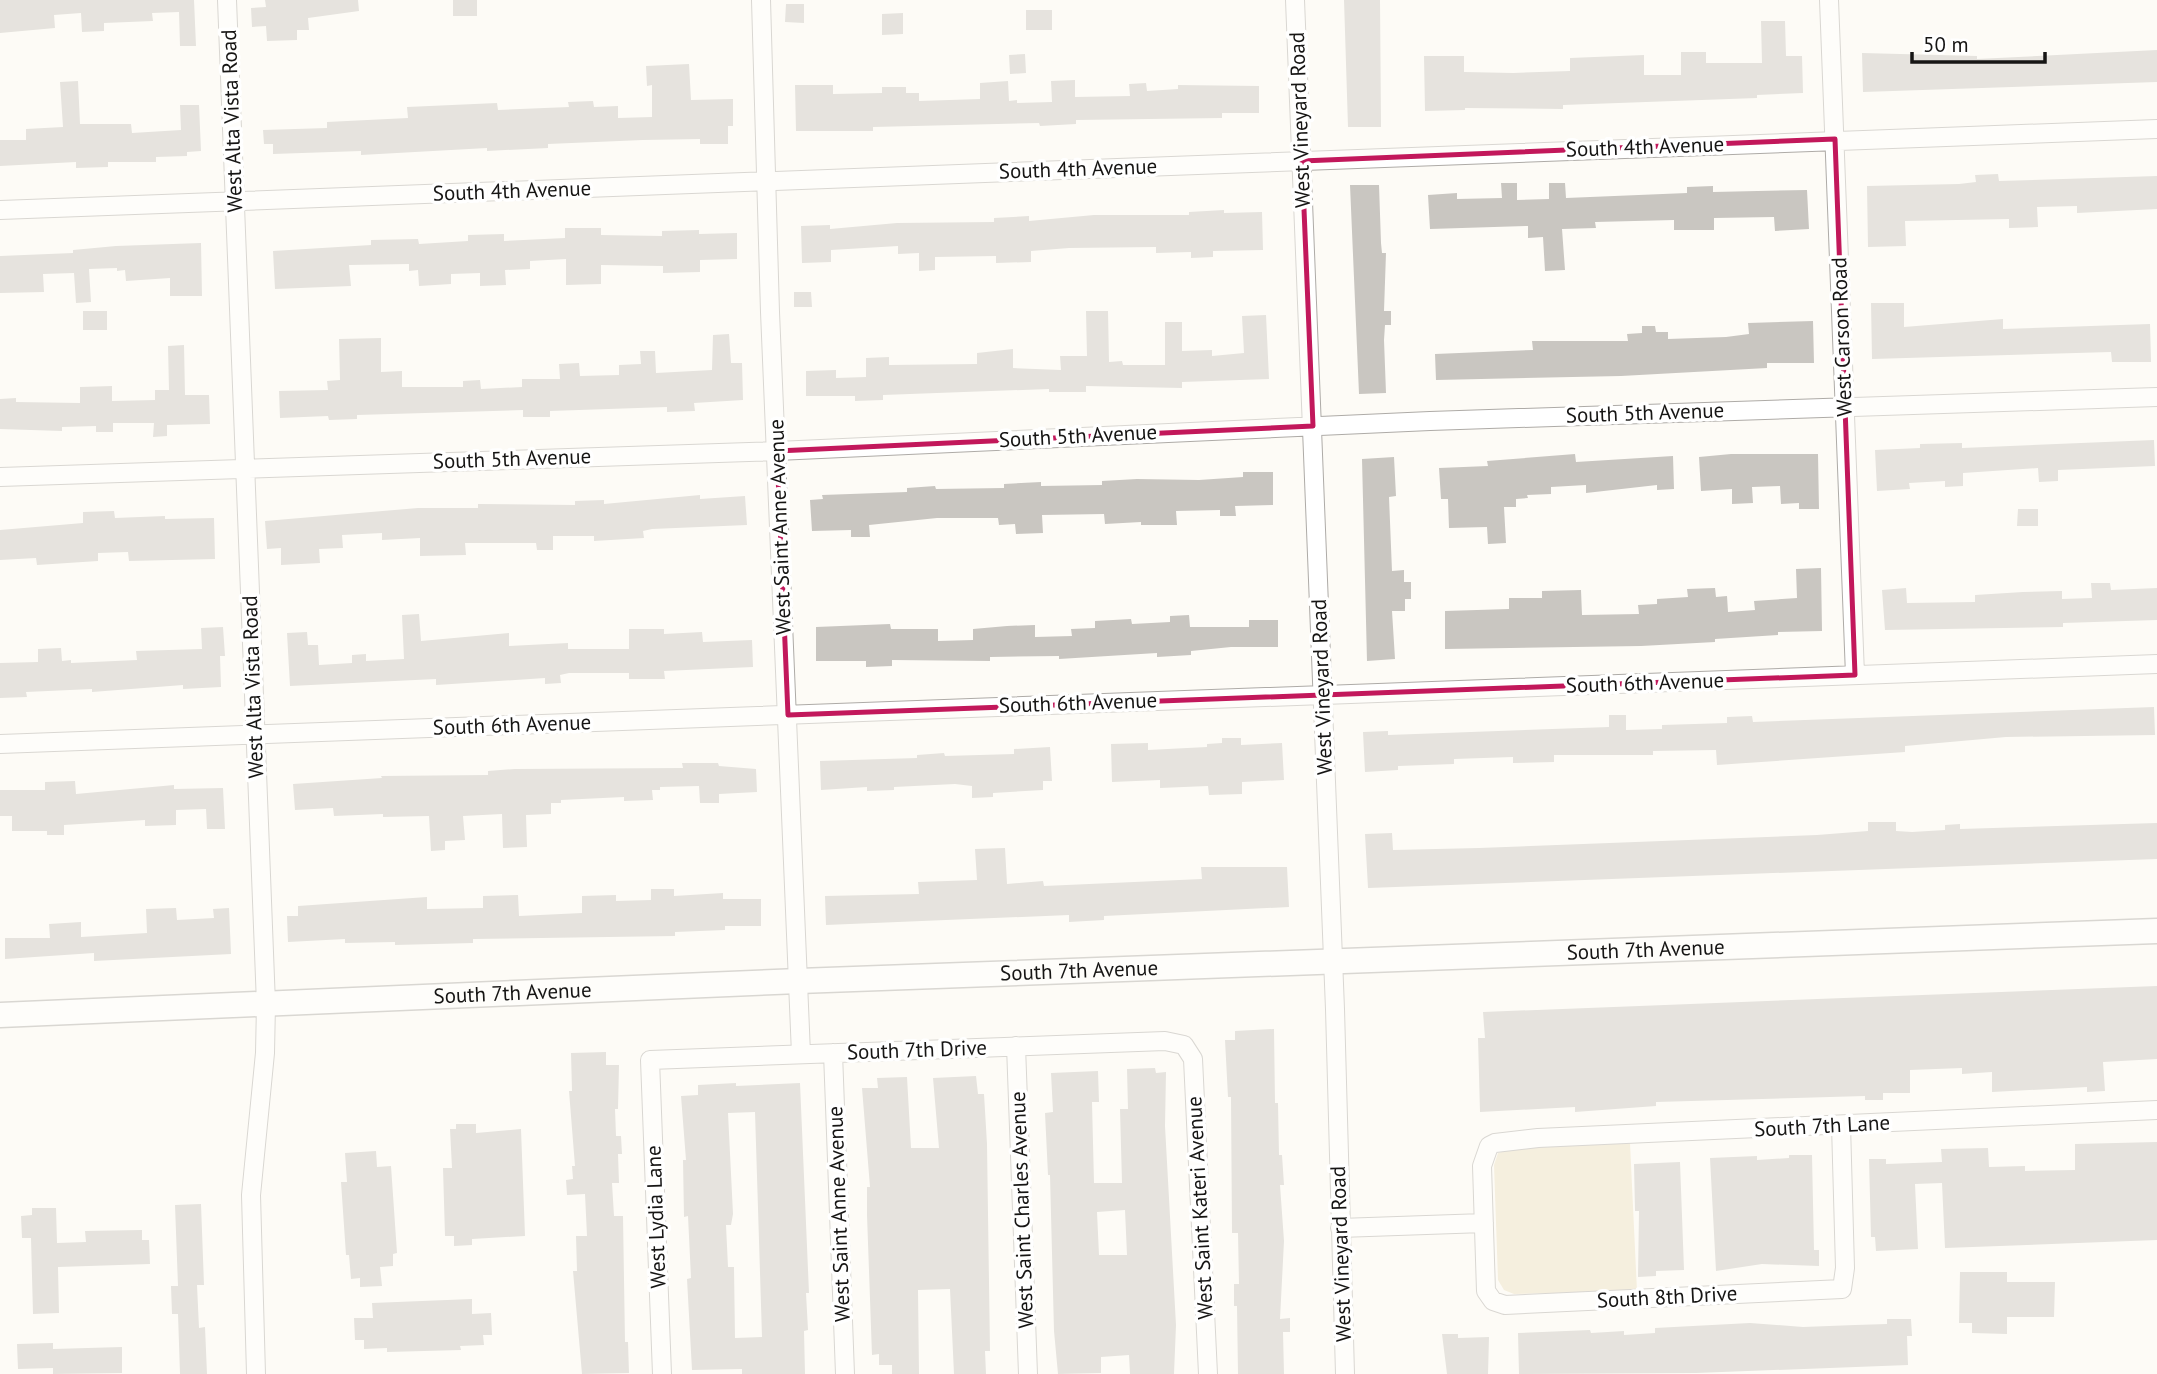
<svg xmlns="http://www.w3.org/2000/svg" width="2157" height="1374" font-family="'PT Sans',sans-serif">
<rect width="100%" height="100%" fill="#fdfbf6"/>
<path fill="#ecdfc2" d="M1630,1143L1637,1291L1514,1294L1504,1290L1498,1280L1494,1165L1498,1153L1520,1147Z"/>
<path fill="#c9c6c1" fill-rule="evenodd" d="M0,0H194L196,46H180L179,12L152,13L153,21L104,23V31L82,32L81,13L54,15L55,28L0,33Z
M265,0H358L359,11L308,18L309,30H297V40L267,41L266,26L252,27L251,8L266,7Z
M453,0H477V16H453Z
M1344,0H1380L1381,127H1348Z
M786,4H804V23L785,22Z
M1026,10H1052V30H1026Z
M903,13V34L882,35V14Z
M1761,21H1785L1786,56H1802L1803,93L1757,95V98L1563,105V109L1465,108V110L1425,111L1424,56H1464V72L1513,73L1570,71V58L1644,55V75H1681V52H1706V63H1762Z
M2157,50V82L1863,92L1862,53L1977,56V59Z
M1025,54L1026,73L1010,74L1009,55Z
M689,64L691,100L733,99V126H728V144H700V139L643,140L548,144V148L487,151V148L361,155V151L273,154V144H264L263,130L327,128V122L408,118L407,107L497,103L498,110L569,107L568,102L593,101L594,107L618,106V118L652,117V85L647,86L646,66Z
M1075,80V97L1130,96L1129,84L1146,83L1147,91L1178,89V85L1259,86V113H1222V118L1076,120V124L1040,126L1039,123L873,127V131H796L795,85H833V94L882,93V87H906V93H919V101L980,99V83L1008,81L1009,101L1017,100V103L1052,102L1051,81Z
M78,81L80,124H131L132,133L181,130L180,105H199L201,151L187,152V156L156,157V162H108V167L76,168V162L0,166V140H26V129L63,127L60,82Z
M1998,174L1999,181L2157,176V209L2077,213V206L2037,207L2038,227L2009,228V219L1905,221L1906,246L1868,247L1867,186L1959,184L1976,182L1975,175Z
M1501,183H1517V200L1549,199V183H1565L1566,198L1687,193V187L1713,186V192L1807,190L1809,229L1775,231L1774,217L1714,218V230H1674V220L1595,222L1596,228L1562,229L1565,270L1545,271L1543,237L1528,238V226L1430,229L1428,195L1457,193V199L1502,198Z
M1350,185H1379L1381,243L1382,253H1386L1384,311H1391V325H1385L1384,340L1386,393L1359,394Z
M1224,210V213L1262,212L1263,250L1213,251V257L1191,258V252L1156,253V247L1069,248L1031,251V262L996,263V256L935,257V270L919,271V253L898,254V246L831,250V262L802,263L801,226L830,225V229L897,223L994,222V218L1029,216V221L1094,215H1189V212Z
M565,228H601V235L662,236V231L699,230V234L737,233V259L700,260V272L663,273V266L601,265V284L566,285V259L530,261V269L505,270L506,285L480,286V273L451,274V284L419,286L418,270L409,271V264L349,265L351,286L275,289L273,251L371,245V240L418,239L419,244L468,241V235L504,234V241L565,238Z
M201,243L202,296H170V278L126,281L125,270L117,271V268L89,269L91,302L76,303L74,273L43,274L44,292L0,293V256L73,253V250L116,246Z
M794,292H811L812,307H794Z
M1871,303H1904V327L2003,319V329L2150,324L2151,362H2112L2111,352L1872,359Z
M83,311H107V330H83Z
M1086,311H1108L1109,362L1122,361L1123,365H1165V322H1182V351L1212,350V356L1244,353L1242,316L1266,315L1269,379L1182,382V388L1086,386V392H1049V389L883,395V400L855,401V396H806V371L836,370V378L866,377V358L889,357V365L977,364V353L1013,349V368L1061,370L1060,356H1087Z
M1813,321L1814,363H1767V368L1621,376L1436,380L1435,354L1533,350L1532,341H1628L1627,334L1642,333V326H1655L1656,332H1668V339L1726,337L1749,334L1748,323Z
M729,334L731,363H742L743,400L694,403L695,411L667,412V407L550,411V417H523V410L357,415V419L329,420L328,416L280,418L279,391L328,390L327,381L340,380L339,339L381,338V372L402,371V387H463V381L480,380L481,389L522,387V379H560L559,364L579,363L580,376L619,375V365L641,364L640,351H655L656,373L712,370L713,335Z
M184,345L185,395H209L210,424L167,425V436L153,437L154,423H113V432H96V426L62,427V431L0,429V399L16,398V402L80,403V387L112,386V401L155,400V390H169L168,346Z
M2154,440L2155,466L2058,470V481L2039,482L2038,468L1963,473V486L1945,487V481L1909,483L1910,489L1877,491L1875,450L1920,448V444L1962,443V448Z
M1575,454L1576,462L1673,456L1674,489L1657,490V485L1586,493V485L1551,487V494L1527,495L1528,498L1516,499V507H1504L1506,543L1488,544L1487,527L1449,528L1448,499H1441L1439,468L1488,466L1487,461Z
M1731,454H1818L1819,509H1799V503L1781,504L1780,486L1752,487L1753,503L1732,504V489L1701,491L1699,457Z
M1394,457L1396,496L1389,497L1392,571L1404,570V582H1411V599H1405V611H1392L1395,659L1367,661L1362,459Z
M1243,472H1273V505L1235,506L1236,516H1220V510L1176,511L1177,525H1141V522L1105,524L1104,514L1042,515L1043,533L1016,534L1015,524L999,525L998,518H937L869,525L870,537H851V530L812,531L810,500L823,499L822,495L907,492V488L935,486L936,489L1004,488V484L1041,482V486L1102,485V481L1137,479L1199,480L1243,477Z
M700,495V499L745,496L747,525L652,529L643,531L644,538L594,541V536H553V550H537L536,543H465L466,555L420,556V538L382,540V533L342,535L343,548L319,549L320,563L281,565V548L267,549L265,521L418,508H478V504L575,505V501L604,500V504Z
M2018,509H2038V526H2017Z
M114,511L115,518L165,516V519L214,518L215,559L129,561L128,552L98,553V561L37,565L36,558L0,560V530L83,523V512Z
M1821,568L1822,631L1778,632V635L1715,639V642L1641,646L1445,649V611L1509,609V598H1542V591L1581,590L1582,615L1639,614L1638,605L1657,604V599L1688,597L1687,589L1715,588L1716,597L1727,596L1728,612L1755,610L1754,601L1797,598L1796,569Z
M2091,583H2110L2111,590L2157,588V620L2063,623V627L1885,630L1882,590L1906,588L1907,603L1975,602V595L2023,592L2062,591V599L2092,598Z
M419,614L421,641L509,633V646L568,643V649H629V629H664V634L702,632L703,642L752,640L753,667L664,671L665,679H629V673H569L560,675L561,683L545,684V678L436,685V679L290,686L287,633L307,632L308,645H318L319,665L352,663V655L366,654V661L404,659L402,615Z
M1189,615L1190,627H1249V620H1278V647H1231L1191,651V655L1157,657V653L1059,659V656L990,657V661L892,660V666L866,667V661H816V627L890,624L891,629H938V641L973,640V629L1007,626L1035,625V637L1072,636L1071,629L1095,628V621L1131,619L1132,624L1170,622V616Z
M223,627L225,656H220L221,687L183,689V685L92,692V689L26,692L27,697L0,698V663L38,662V649L61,648L62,661L71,660V663L137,660L136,651L202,649L201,628Z
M2154,707L2155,735L2006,737L1905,746V752L1717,765L1716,750L1653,751V755H1554V762L1513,763V757L1454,759V764L1398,766V770L1365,772L1363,732L1388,731V735L1609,727V715H1626V730L1662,729V725L1727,723V717L1752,716L1753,722Z
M1222,738H1241V745L1282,743L1284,780L1242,782V794L1209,795L1208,786L1160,788V780L1112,782L1111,744L1148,743V750L1207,747V744L1222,743Z
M1050,747L1052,781H1043V790L993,793V797L972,798V786L955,784L894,787V790L867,791V787L821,790L820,761L917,758V755L944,753L945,756L1014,754V749Z
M682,763H718L719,766L756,769L757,792L719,794V803H700L699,786L660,787V790H652L653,800L624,801V797L561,800V803H551V814L526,815L527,847L503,848L502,814L463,816L465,840L445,841V850L431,851L429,816L383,817V814L334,816L333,808L295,810L293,784L382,778L381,776L488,775V771L515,769L683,768Z
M75,781L76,794L174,785V789L223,788L225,829H207L206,809L176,810V825L145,826V820L64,825V835H47V831H12V816H0V790H45V782Z
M1868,822H1896V831L1912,832L1945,830V825L1960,824V829L2157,823V859L1368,888L1365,834L1392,833L1393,850L1479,848L1817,835L1868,831Z
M1005,848L1007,884L1043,881L1044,886L1202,879L1201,867H1287L1289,907L1104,916V920L1069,922V915L826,925L825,896L919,894L918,882L977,880L975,849Z
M651,889H674V896L723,893V899H761V926H725V930L675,932V936L473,939V943L395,945V942L345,943V939L288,942L287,916H298V906L427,897V909L483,908V896L518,895L519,916L582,913V896L616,895V901L651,900Z
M176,908L177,920L214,918L213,909L229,908L231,954L94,961V953L5,959V938H50L49,924L81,922V937L147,933L146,909Z
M2157,986V1059L2103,1062L2105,1091L2087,1092V1087L1992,1092V1072L1962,1074V1068L1910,1070V1093H1883V1100H1865V1096L1656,1102V1106L1575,1112V1107L1480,1112L1478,1038H1485L1483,1012Z
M1274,1029L1275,1103H1278L1279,1155H1282L1284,1185H1280L1284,1241L1280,1319L1290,1318V1332H1283L1284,1374H1238L1237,1306H1234V1284H1239L1238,1233H1232L1231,1097H1228L1225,1040H1235V1031Z
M606,1052V1065H619L618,1109H615L616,1136H621L622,1154H618L619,1183H612L614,1216H623L625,1342H628L629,1373L582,1374L573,1271H577L576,1236H587L585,1194L567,1195L566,1180L573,1179L572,1166H575L569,1091H572L571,1053Z
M1155,1068L1156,1073L1166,1072L1165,1126L1176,1325L1174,1374H1130L1129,1355L1101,1357V1373L1058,1374L1054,1331L1050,1175H1048L1045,1113L1053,1112L1051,1073L1098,1071L1099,1102H1092L1094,1183H1122L1120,1109H1128L1127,1069ZM1125,1210L1127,1255H1099L1097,1212Z
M976,1076L978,1094H984L987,1144L990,1351H985L986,1374H954L950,1289L918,1290L919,1374H892V1365H879V1354L872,1355L867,1215V1187H870L862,1088H878L877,1078L907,1077L911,1148H939L933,1078Z
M736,1083V1086L800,1083L809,1293H806L808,1330L804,1331L805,1374H742V1369L692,1370L687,1279L691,1278L688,1216L684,1217L683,1160H686L681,1096L698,1095V1085ZM755,1112L762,1337L735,1338L734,1267H728L726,1225H731L733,1214L728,1113Z
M456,1124H476V1133L521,1129L525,1236L472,1239V1245L454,1246V1236H445L443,1168H452L450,1129H456Z
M2157,1142V1240L1945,1248L1942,1183L1915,1184L1918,1249L1876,1251L1875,1237H1871L1869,1159H1886V1164L1942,1162L1941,1149L1988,1148L1989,1167L2025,1166V1171L2075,1170V1144Z
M376,1151L377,1167L391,1166L397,1253L393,1254V1266L380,1267L382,1286L360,1287V1278L351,1279L349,1255H346L341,1182H347L345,1153Z
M1789,1155H1812L1814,1250H1819V1266L1762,1264L1716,1271L1710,1158L1757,1156V1160L1789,1158Z
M1680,1162L1684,1270L1656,1271V1276L1638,1277L1639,1211H1635L1634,1164Z
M201,1204L204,1285H197L199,1328L205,1327L207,1374H180L178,1314H172L171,1286H178L175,1205Z
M32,1208H56L57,1243L86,1242L85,1231L142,1230V1240H149L150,1264L58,1267L59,1313L33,1314L31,1238H22L21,1216L32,1215Z
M1960,1272H2007V1282H2055L2054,1317H2007V1334L1972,1333V1323H1959Z
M472,1299V1314L491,1313L492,1335H483L484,1345L460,1346L461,1350L387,1352V1348L364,1349V1340H355L354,1318H373L372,1303Z
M1887,1319H1911L1912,1336H1907L1908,1365L1696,1373L1519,1374L1518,1333L1590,1330L1591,1333L1624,1331V1335L1655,1333V1328L1750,1323L1803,1327L1855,1325L1887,1324Z
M1442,1334H1458V1338L1489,1337L1488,1374H1447Z
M53,1343V1349L122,1347V1373L53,1374V1368L18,1369L17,1344Z"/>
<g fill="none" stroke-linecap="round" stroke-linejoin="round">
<defs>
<path id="street" d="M227,0L266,1004L265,1053L251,1195L256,1374
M761,0L770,312L801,1054
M1295,0L1335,1009L1345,1374
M1829,0L1855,675
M0,210L2157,129
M0,477L777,451L1430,421L2157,397
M0,744L2157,664
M1016,1046L1028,1374
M833,1053L845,1374
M1841,1125L1845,1268L1842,1289L1505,1305L1493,1301L1486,1291L1482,1166L1489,1146L1495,1143L1538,1138L2157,1110
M1340,1228L1484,1223
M662,1374L650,1060L1165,1041L1184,1045L1193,1059L1208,1374"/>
<g id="secondary">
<path id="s1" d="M0,1015L799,981L2157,931"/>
</g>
</defs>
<use href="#street" stroke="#aeaba7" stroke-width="20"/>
<use href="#secondary" stroke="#aeaba7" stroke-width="27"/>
<use href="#street" stroke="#fff" stroke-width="18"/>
<use href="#secondary" stroke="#fff" stroke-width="24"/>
</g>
<path d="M0 0H2157V1374H0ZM1835,139L1855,675L788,715L777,451L1313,426L1302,161Z" fill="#fdfbf6" fill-opacity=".55" fill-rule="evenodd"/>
<path fill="none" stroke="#c2185b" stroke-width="5" stroke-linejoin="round" d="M1835,139L1855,675L788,715L777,451L1313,426L1302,161Z"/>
<g text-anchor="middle" stroke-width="7" stroke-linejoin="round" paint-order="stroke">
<g font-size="21" fill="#161514" stroke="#fff">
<text transform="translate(1300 120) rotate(-92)" y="7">West Vineyard Road</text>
<text transform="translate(232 121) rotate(-92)" y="7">West Alta Vista Road</text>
<text transform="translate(1645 147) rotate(-2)" y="7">South 4th Avenue</text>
<text transform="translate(1078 169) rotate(-2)" y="7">South 4th Avenue</text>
<text transform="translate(512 191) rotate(-2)" y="7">South 4th Avenue</text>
<text transform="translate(1842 337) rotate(-92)" y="7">West Carson Road</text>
<text transform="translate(1645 413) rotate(-2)" y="7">South 5th Avenue</text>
<text transform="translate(1078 436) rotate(-3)" y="7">South 5th Avenue</text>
<text transform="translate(512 459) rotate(-2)" y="7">South 5th Avenue</text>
<text transform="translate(780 527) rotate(-92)" y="7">West Saint Anne Avenue</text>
<text transform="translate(1645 683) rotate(-2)" y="7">South 6th Avenue</text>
<text transform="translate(253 687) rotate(-92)" y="7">West Alta Vista Road</text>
<text transform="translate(1322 687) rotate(-92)" y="7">West Vineyard Road</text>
<text transform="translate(1078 703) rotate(-2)" y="7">South 6th Avenue</text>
<text transform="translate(512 725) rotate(-2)" y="7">South 6th Avenue</text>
<text dy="7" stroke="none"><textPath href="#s1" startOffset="1647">South 7th Avenue</textPath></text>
<text dy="7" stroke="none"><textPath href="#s1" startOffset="1080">South 7th Avenue</textPath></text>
<text dy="7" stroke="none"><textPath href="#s1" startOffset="513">South 7th Avenue</textPath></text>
<text transform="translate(917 1050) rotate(-2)" y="7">South 7th Drive</text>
<text transform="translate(1822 1126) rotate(-3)" y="7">South 7th Lane</text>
<text transform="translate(1200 1208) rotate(-93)" y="7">West Saint Kateri Avenue</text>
<text transform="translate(1022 1210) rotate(-92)" y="7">West Saint Charles Avenue</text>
<text transform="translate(839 1214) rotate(-92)" y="7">West Saint Anne Avenue</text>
<text transform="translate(656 1217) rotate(-92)" y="7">West Lydia Lane</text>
<text transform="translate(1341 1254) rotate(-92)" y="7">West Vineyard Road</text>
<text transform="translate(1667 1297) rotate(-3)" y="7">South 8th Drive</text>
</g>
</g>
<path d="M1912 52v10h133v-10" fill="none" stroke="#161514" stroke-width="3.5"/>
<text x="1923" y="52" font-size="21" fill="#161514" stroke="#ffffff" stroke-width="5" paint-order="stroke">50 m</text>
</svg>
